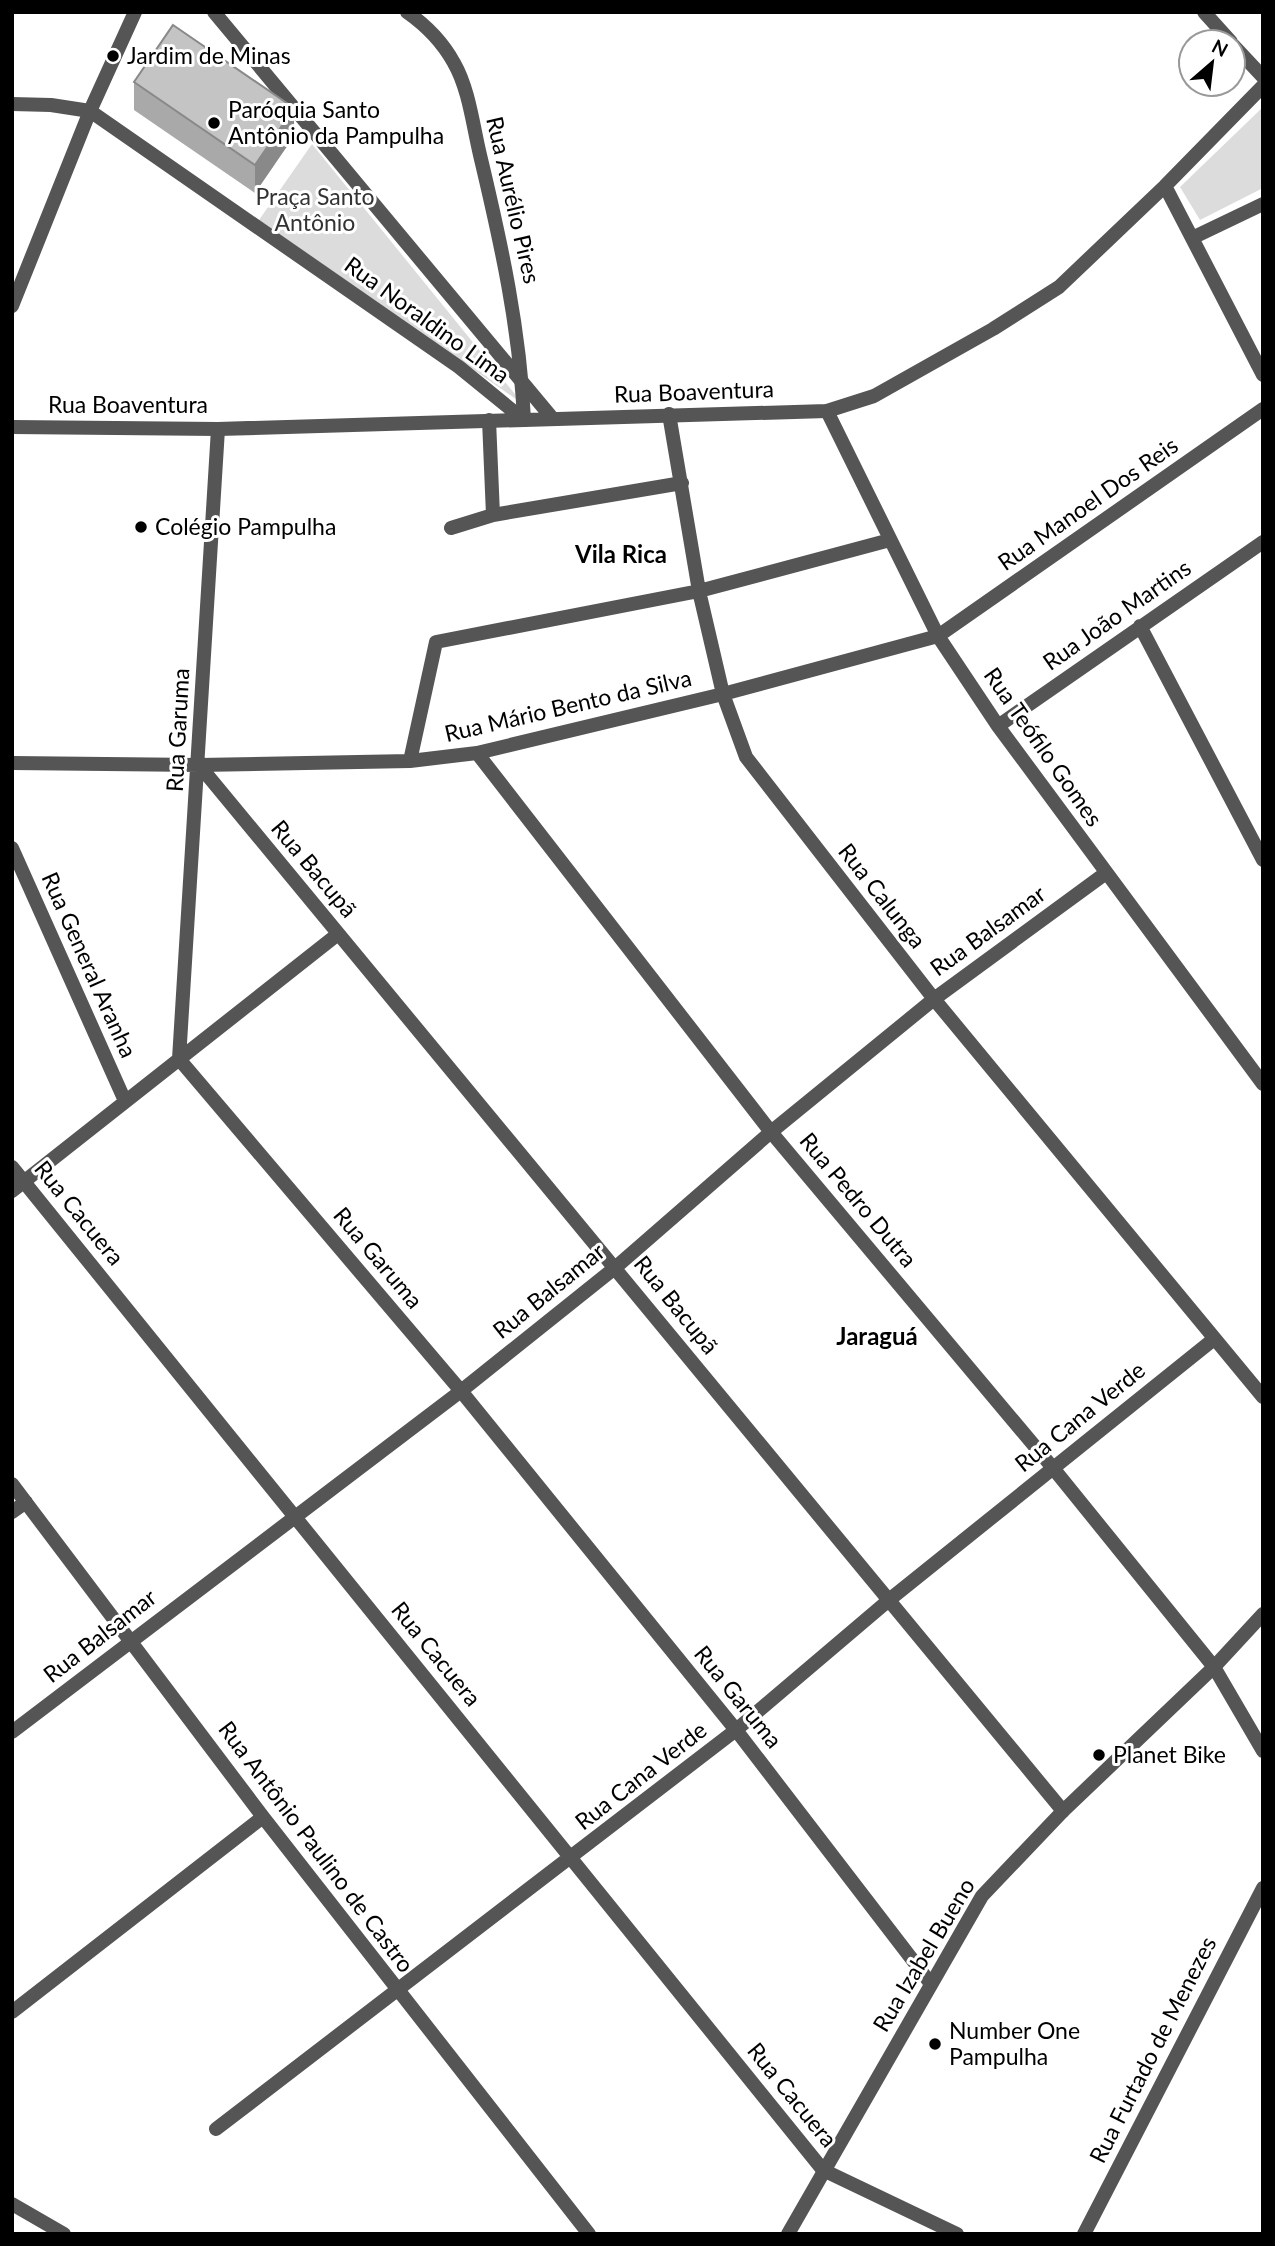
<svg xmlns="http://www.w3.org/2000/svg" width="1275" height="2246" font-family="Lato,sans-serif">
<rect width="100%" height="100%" fill="#fff"/>
<path fill="#dcdcdc" d="M1263,107V188L1200,220L1180,187Z
M312,144L523,404L259,220Z"/>
<g fill="none" stroke-linecap="round" stroke-linejoin="round">
<path stroke="#555" stroke-width="14" d="M407,12C427,26 442,41 454,63C469,89 473,126 480,155C501,243 520,329 524,420
M827,411L938,636L998,726L1263,1084
M669,414L699,591L723,694L746,757L934,999L1263,1397
M489,420L493,515
M218,429L179,1059L461,1391L736,1730L931,1984
M451,528L493,515L682,483
M1140,626L1263,860
M998,726L1263,542
M477,753L771,1132L1053,1468L1214,1667
M410,761L436,642L699,591L890,540
M12,763L199,765L410,761L477,753L723,694L938,636L1263,409
M199,765L1063,1811
M12,848L125,1101
M12,1167L823,2170
M12,1191L338,934
M12,1484L263,1817L589,2234
M12,1512L26,1502
M12,1732L461,1391L616,1267L771,1132L934,999L1106,873
M12,2012L263,1817
M216,2129L736,1730L889,1600L1214,1339
M12,2204L64,2234
M1084,2234L1263,1888"/>
<path stroke="#555" stroke-width="14" d="M214,12L553,419
M1204,12L1231,42
M1233,45L1263,77
M12,104L51,105L90,111L459,367L524,420
M1165,186L1263,375
M1192,238L1263,204
M12,306L90,111L135,12
M12,427L218,429L827,411L874,396L993,329L1059,287L1165,186L1263,86
M1214,1667L1263,1751
M823,2170L957,2234
M788,2234L982,1896L1063,1811L1214,1667L1263,1614"/>
</g>
<path fill="#a9a9a9" d="M134,82L294,136L255,193L134,110Z"/>
<path fill="#898989" d="M294,108V136L255,193V165Z"/>
<path fill="#c4c4c4" stroke="#898989" stroke-width="2" d="M173,25L294,108L255,165L134,82Z"/>
<g fill="#000" stroke="#fff" stroke-width="2.5">
<circle cx="113" cy="56" r="7"/>
<circle cx="214" cy="123" r="7"/>
<circle cx="141" cy="527" r="7"/>
<circle cx="1099" cy="1755" r="7"/>
<circle cx="935" cy="2044" r="7"/>
</g>
<g text-anchor="middle" stroke-width="6" stroke-linejoin="round" paint-order="stroke">
<g font-size="23" fill="#000" stroke="#fff" text-anchor="start">
<text x="127" y="64">Jardim de Minas</text>
<text x="228" y="118">Paróquia Santo<tspan x="228" dy="26">Antônio da Pampulha</tspan></text>
<text x="155" y="535">Colégio Pampulha</text>
<text x="1113" y="1763">Planet Bike</text>
<text x="949" y="2039">Number One<tspan x="949" dy="26">Pampulha</tspan></text>
</g>
<g font-size="23" fill="#333" stroke="#fff">
<text x="315" y="205">Praça Santo<tspan x="315" dy="26">Antônio</tspan></text>
</g>
<g font-size="23" fill="#000" stroke="#fff">
<text transform="translate(513 200) rotate(77)" y="8">Rua Aurélio Pires</text>
<text transform="translate(427 320) rotate(36)" y="8">Rua Noraldino Lima</text>
<text transform="translate(694 392) rotate(-2)" y="8">Rua Boaventura</text>
<text x="128" y="413">Rua Boaventura</text>
<text transform="translate(1088 504) rotate(-35)" y="8">Rua Manoel Dos Reis</text>
<text transform="translate(1117 615) rotate(-35)" y="8">Rua João Martins</text>
<text transform="translate(568 706) rotate(-13)" y="8">Rua Mário Bento da Silva</text>
<text transform="translate(178 730) rotate(-87)" y="8">Rua Garuma</text>
<text transform="translate(1043 747) rotate(55)" y="8">Rua Teófilo Gomes</text>
<text transform="translate(314 869) rotate(50)" y="8">Rua Bacupã</text>
<text transform="translate(882 896) rotate(52)" y="8">Rua Calunga</text>
<text transform="translate(988 931) rotate(-36)" y="8">Rua Balsamar</text>
<text transform="translate(89 965) rotate(66)" y="8">Rua General Aranha</text>
<text transform="translate(858 1200) rotate(50)" y="8">Rua Pedro Dutra</text>
<text transform="translate(79 1213) rotate(51)" y="8">Rua Cacuera</text>
<text transform="translate(378 1258) rotate(50)" y="8">Rua Garuma</text>
<text transform="translate(549 1291) rotate(-39)" y="8">Rua Balsamar</text>
<text transform="translate(676 1305) rotate(51)" y="8">Rua Bacupã</text>
<text transform="translate(1080 1417) rotate(-39)" y="8">Rua Cana Verde</text>
<text transform="translate(100 1636) rotate(-38)" y="8">Rua Balsamar</text>
<text transform="translate(436 1654) rotate(51)" y="8">Rua Cacuera</text>
<text transform="translate(738 1697) rotate(51)" y="8">Rua Garuma</text>
<text transform="translate(641 1776) rotate(-38)" y="8">Rua Cana Verde</text>
<text transform="translate(316 1847) rotate(53)" y="8">Rua Antônio Paulino de Castro</text>
<text transform="translate(924 1955) rotate(-59)" y="8">Rua Izabel Bueno</text>
<text transform="translate(1153 2050) rotate(-63)" y="8">Rua Furtado de Menezes</text>
<text transform="translate(792 2095) rotate(51)" y="8">Rua Cacuera</text>
</g>
<g font-size="24" font-weight="bold" fill="#000" stroke="#fff">
<text x="621" y="563">Vila Rica</text>
<text x="877" y="1345">Jaraguá</text>
</g>
</g>
<rect width="1275" height="2246" fill="none" stroke="#000000" stroke-width="28"/>
<g transform="translate(1212 63) rotate(28)"><circle r="33" fill="#ffffff" stroke="#999999" stroke-width="2"/>
<path d="M0-5L12 26L0 18L-12 26Z" fill="#000000"/>
<text y="-10" font-size="19" font-weight="bold" text-anchor="middle" fill="#000000">N</text>
</g>
</svg>
